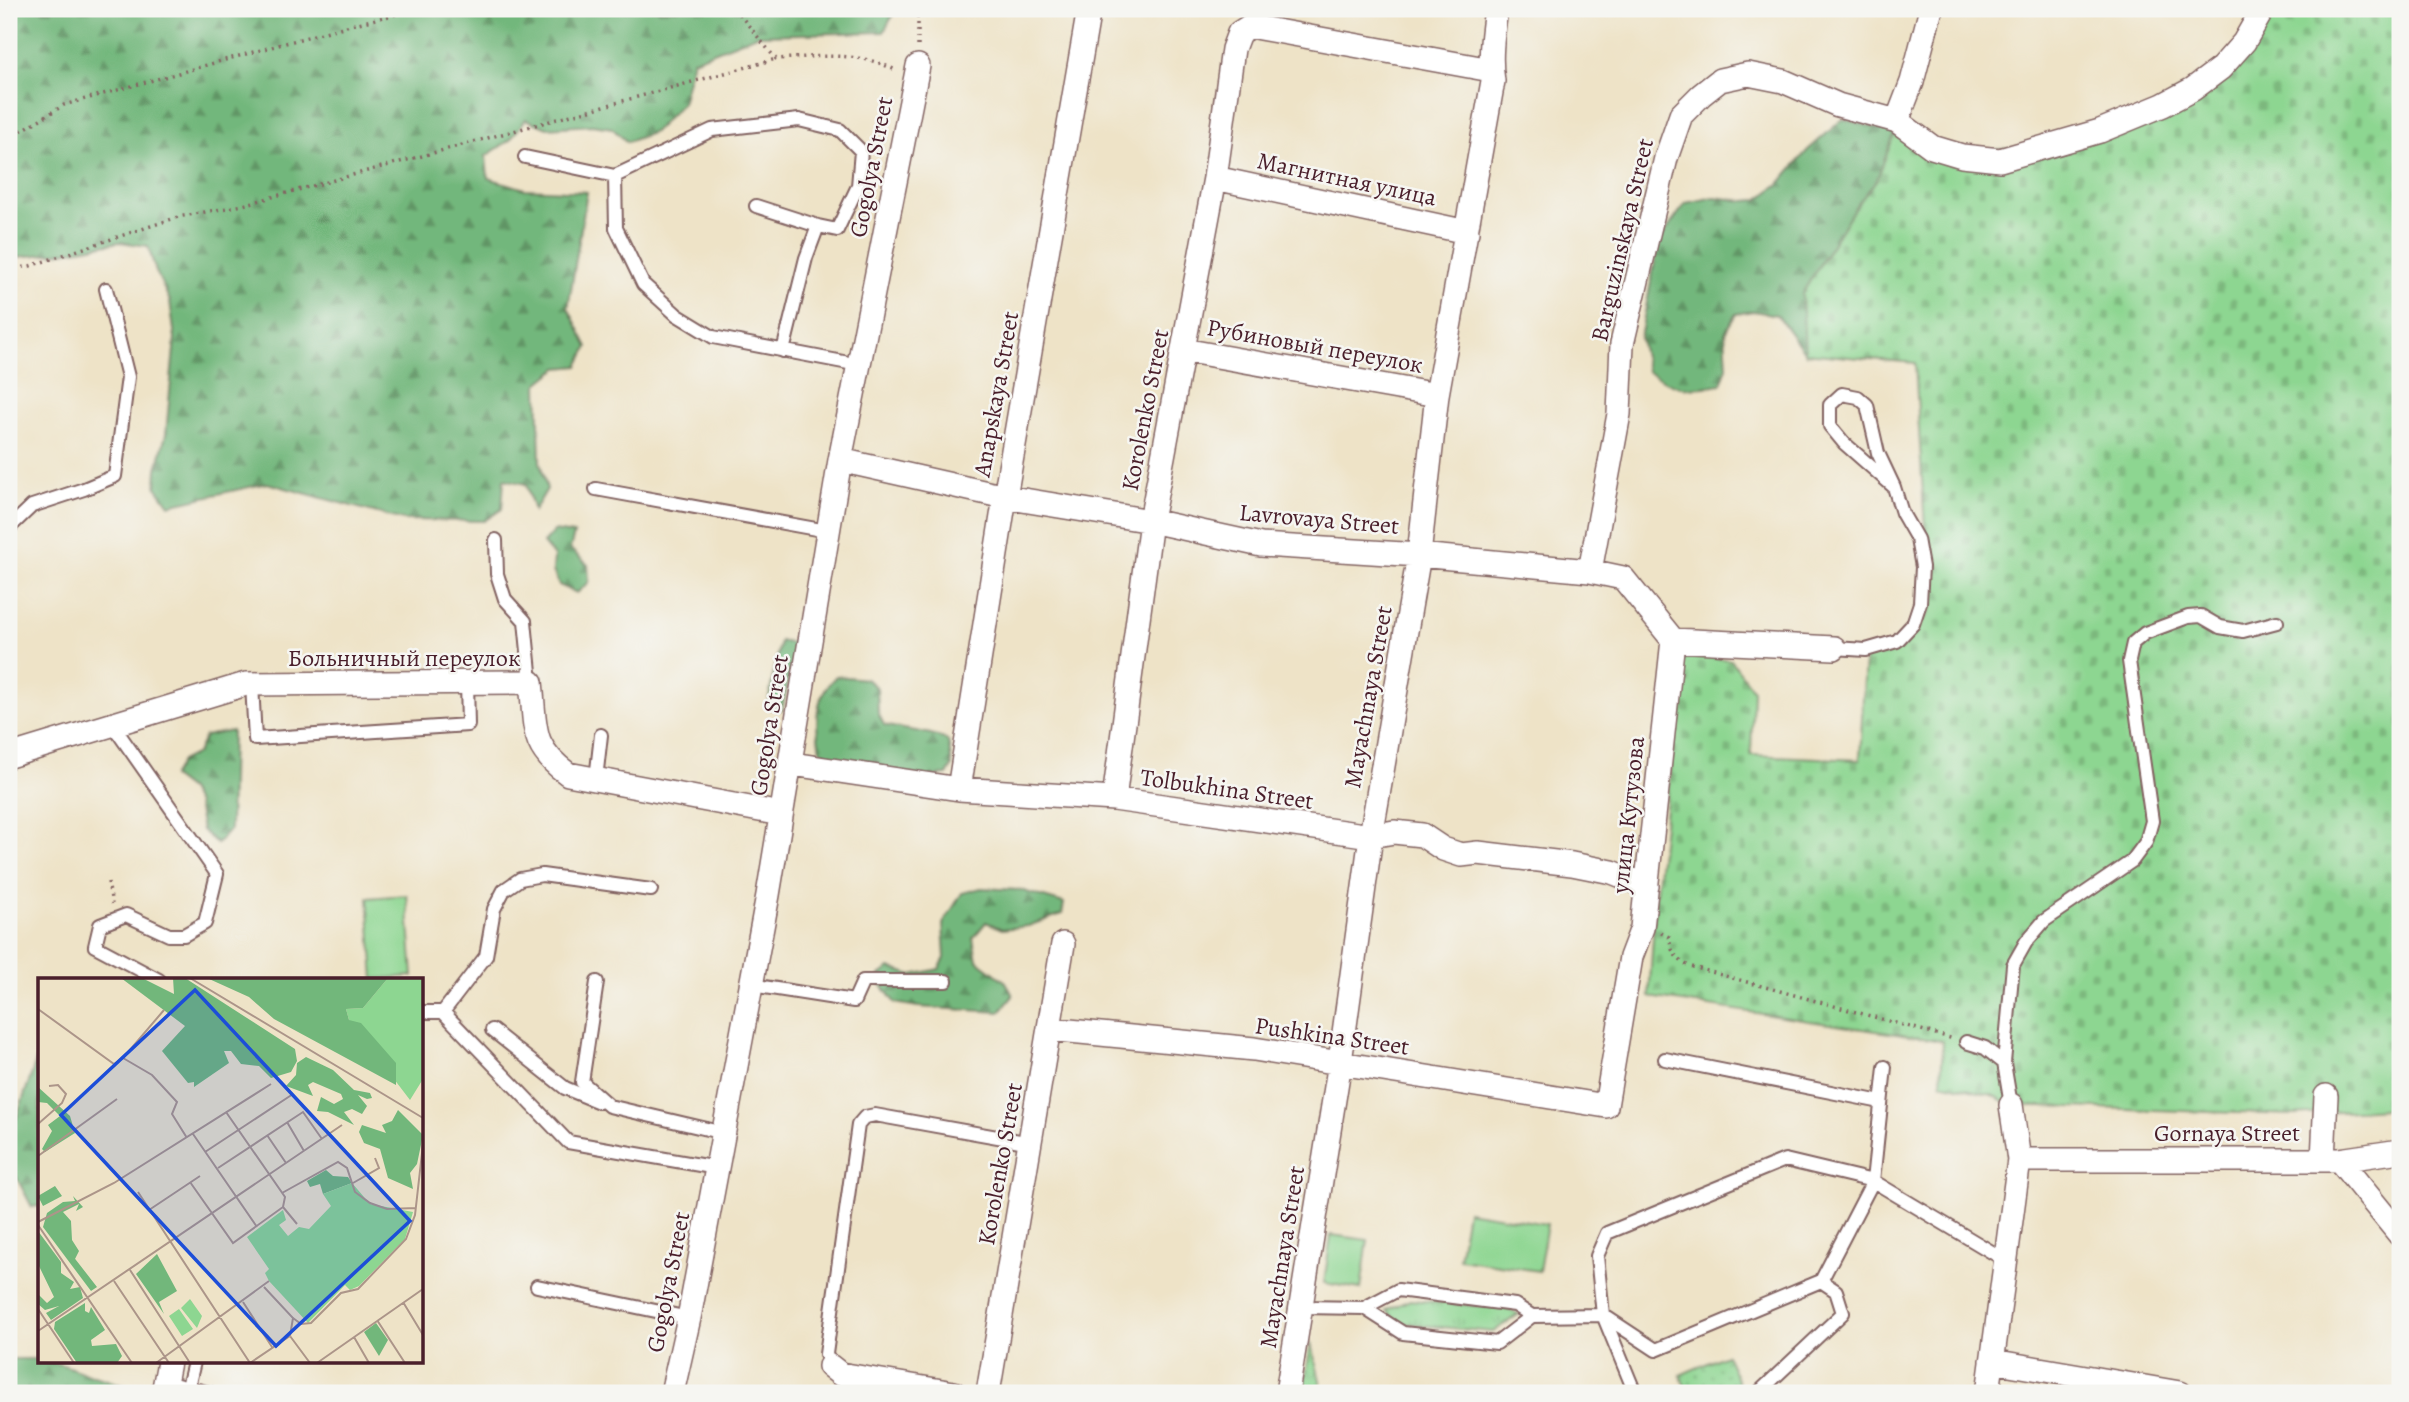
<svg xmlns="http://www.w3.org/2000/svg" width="2409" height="1402" font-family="Alegreya,serif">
<defs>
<pattern id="grass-tufts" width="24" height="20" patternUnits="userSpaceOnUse" patternTransform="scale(1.75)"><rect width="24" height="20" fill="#8dd691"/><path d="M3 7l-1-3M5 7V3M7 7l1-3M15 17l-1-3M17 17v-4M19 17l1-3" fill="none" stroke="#7bb77d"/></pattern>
<pattern id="forest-firs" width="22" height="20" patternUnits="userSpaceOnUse" patternTransform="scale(1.75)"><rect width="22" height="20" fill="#72b77b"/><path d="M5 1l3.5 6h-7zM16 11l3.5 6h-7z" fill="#609465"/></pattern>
<pattern id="cemetery-stones" width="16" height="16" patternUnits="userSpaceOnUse" patternTransform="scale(1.75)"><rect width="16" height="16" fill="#8dd691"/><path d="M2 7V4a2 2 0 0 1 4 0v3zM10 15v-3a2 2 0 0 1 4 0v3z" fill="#7bb77d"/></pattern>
<pattern id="park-dots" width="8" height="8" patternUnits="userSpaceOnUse" patternTransform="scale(1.75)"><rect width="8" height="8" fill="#8dd691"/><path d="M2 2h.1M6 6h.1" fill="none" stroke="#7bb77d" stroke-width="1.8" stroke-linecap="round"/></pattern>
</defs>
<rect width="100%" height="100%" fill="#f6f6f2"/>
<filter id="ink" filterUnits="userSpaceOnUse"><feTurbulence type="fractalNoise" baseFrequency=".0143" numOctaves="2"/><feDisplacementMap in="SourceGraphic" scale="14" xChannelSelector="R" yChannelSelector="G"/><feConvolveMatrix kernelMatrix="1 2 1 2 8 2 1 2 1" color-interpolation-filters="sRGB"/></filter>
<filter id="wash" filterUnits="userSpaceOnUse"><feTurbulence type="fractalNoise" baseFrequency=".00686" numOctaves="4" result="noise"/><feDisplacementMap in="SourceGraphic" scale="28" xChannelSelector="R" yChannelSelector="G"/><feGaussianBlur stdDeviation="1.57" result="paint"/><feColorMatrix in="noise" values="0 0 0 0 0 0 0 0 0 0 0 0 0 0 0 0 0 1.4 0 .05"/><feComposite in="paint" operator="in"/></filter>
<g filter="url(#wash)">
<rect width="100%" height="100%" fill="#eee3c7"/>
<path fill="url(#grass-tufts)" stroke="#6c7a5e" stroke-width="2" d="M1410,1300L1503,1308L1519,1314L1493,1332L1399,1323L1386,1310Z
M1311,1343L1323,1393H1303Z"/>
<path fill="url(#forest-firs)" stroke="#5e6b53" stroke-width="2" d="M9,9H896L884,32L757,35L693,60L682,103L654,132L627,142L612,128L592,125L547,128L526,119L510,140L486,156L488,178L525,189L587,192L568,308L588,347L578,366L558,368L538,384L540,462L547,489L534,511L526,484L504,479L502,509L484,521L403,520L267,483L169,505L156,487L157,469L166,434L175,338L170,301L156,272L148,246L120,242L57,253L9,258Z
M1843,119L1895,133L1877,179L1852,212L1802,294L1805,353L1777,315L1753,311L1736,314L1725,332L1727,367L1721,384C1687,391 1677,390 1647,371L1640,338L1659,241L1686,203L1715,197L1744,201L1758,200L1779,184L1807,151Z
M554,531L574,534L570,549L588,565L589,582L577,593L559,585L553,571L554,556L543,543Z
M780,641L796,644L782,710L767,708Z
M836,676L866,679L877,688L878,713L884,725C906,731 929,730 948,741L952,766L947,775L925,777L843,764L820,750C815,722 814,697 836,676Z
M232,731L230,829L217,844L202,830L197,804L189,790L172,777L181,761L197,753L205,736Z
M981,888L1020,890L1064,903L1062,914L1028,926L1002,929L986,922L973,938L977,960L1006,982L1013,996L1000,1012L918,1007L895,1003L881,984L880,975L890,968L912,975L939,969L945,958L943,924L962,893Z
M40,1049V1206L32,1207L9,1163V1140Z
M9,1359H40V1362C63,1362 68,1368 88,1374C106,1380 122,1383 140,1393H9Z"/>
<path fill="url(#cemetery-stones)" stroke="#6c7a5e" stroke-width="2" d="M2279,9H2400V1108L2294,1115L2011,1105L1992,1095L1941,1083L1943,1041L1649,997L1656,893L1684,654L1731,660L1753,690L1751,755L1860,760L1865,656L1902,649L1930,611L1915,363L1805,353L1802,294L1852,212L1877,179L1895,133L1933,157L2105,137L2248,47Z"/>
<path fill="url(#park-dots)" stroke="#6c7a5e" stroke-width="2" d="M1726,1355L1739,1384L1719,1393H1688L1680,1375Z"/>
<path fill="#8dd691" stroke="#6c7a5e" stroke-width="2" d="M407,895L413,976L374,979L368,898Z
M1467,1211L1547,1224L1539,1271L1459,1259Z
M1331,1235L1368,1240L1361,1289L1324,1283Z"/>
</g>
<g filter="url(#ink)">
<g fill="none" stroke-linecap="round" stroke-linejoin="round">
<defs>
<path id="lane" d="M525,157L615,176L616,228L643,284L677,315L713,337L859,365
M615,176L712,130L799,120L840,130L861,151L858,186L837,230L818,226
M756,206L818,226L806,258L783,351
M596,489L827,531
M9,528L32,506L84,489L115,476L128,377L106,289
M496,540L497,574L505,599L525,621L531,682
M1834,648L1866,650L1897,641L1913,624L1920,603L1922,567L1917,539L1902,513L1894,487L1878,453L1867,405L1858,397L1842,394L1830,405V426L1844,443L1894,487
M252,684L255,739L468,725L467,682
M112,724L217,874L205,923L184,935H169L126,915L100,925L95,946L159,980
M596,779L601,735
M597,982L582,1082L609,1106L724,1133
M751,985L854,1001L863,981H946
M422,1012H443L568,1142L717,1168
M443,1012L486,956L494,909L504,890L520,879L542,875L651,890
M492,1030L565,1088L599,1102
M1966,1042L1985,1048L2004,1063L2011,1105
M1665,1059L1881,1102
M2004,1063L2013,965L2026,942L2044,921L2132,861L2146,842L2152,821L2129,661L2133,643L2145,633L2188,617L2201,616L2220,627L2243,631L2277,622
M537,1286L689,1318
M1301,1307L1364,1308L1403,1333L1497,1343L1532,1316L1603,1315L1597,1256L1607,1233L1785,1160L1873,1181L2005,1260
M1364,1308L1398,1290L1515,1305L1532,1316
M1603,1315L1656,1350L1821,1281
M1603,1315L1635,1393
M830,1366L826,1354L858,1125L865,1117L875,1115L1031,1143
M165,1382L210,1393
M188,1387L194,1362
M449,1393H456
M1758,1393L1843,1313L1836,1291L1821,1281L1873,1181L1885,1067"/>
<path id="street" d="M1897,121L1912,82L1931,9
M1215,178L1467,232
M1183,350L1437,395
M840,460L1005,497L1151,521L1261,545L1419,555L1590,571L1623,578L1673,640L1642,928L1631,957L1606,1106L1254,1049L1049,1029
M1590,571L1619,414L1622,344L1666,158L1681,115L1701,95L1720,80L1748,74L1783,81L1838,105L1897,121L1932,147L1962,156L2000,160L2100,131L2163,105L2193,89L2221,68L2244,42L2263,9
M1673,640L1834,648
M9,756L246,684L531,682C536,726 529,746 568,774L781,814
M792,764L959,789L1114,799L1371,836L1394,832L1422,835L1443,849L1461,855L1478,853L1572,864L1612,872L1647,886
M959,789L1005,497L1089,9
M1114,799L1151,521L1215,178L1233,49L1239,33L1250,26L1260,28L1491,70
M2019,1160H2339L2400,1235
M2323,1160L2326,1096
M2339,1160L2400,1151
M1992,1361L2180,1393
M830,1366L840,1374L954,1393
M163,1393L169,1362
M672,1393L689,1318L768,895L840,460L918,66
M988,1393L1063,944
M1287,1393L1340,1062L1371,836L1419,555L1437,395L1493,81C1489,57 1493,32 1496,9
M1988,1393L2019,1160L2011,1105"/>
</defs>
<use href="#lane" stroke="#836462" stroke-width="16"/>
<use href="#street" stroke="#836462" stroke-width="26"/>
<path stroke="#836462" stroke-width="3.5" stroke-dasharray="2 5" stroke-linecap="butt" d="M735,9L776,59C816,57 858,50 895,70
M918,9V46
M9,138L64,105L350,25L419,9
M9,270L30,266L178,217L243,205L776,59
M108,882L112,904
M1661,933L1669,937C1671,952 1676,959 1689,966L1954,1039"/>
<use href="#lane" stroke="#fff" stroke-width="12"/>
<use href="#street" stroke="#fff" stroke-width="23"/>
</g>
</g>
<g text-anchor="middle" stroke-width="5" stroke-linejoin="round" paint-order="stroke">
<g font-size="24" fill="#4a1f2b" stroke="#f6f6f2">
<text transform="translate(871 167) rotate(-79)" y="8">Gogolya Street</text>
<text transform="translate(1347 179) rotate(12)" y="8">Магнитная улица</text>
<text transform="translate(1622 240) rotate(-77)" y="8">Barguzinskaya Street</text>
<text transform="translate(1315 346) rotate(10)" y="8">Рубиновый переулок</text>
<text transform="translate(996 394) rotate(-80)" y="8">Anapskaya Street</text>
<text transform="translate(1145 410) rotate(-79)" y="8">Korolenko Street</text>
<text transform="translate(1319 519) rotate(5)" y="8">Lavrovaya Street</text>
<text x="404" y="666">Больничный переулок</text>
<text transform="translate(1368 697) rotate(-80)" y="8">Mayachnaya Street</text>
<text transform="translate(769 725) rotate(-81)" y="8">Gogolya Street</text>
<text transform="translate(1227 789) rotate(8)" y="8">Tolbukhina Street</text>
<text transform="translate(1628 815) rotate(-84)" y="8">улица Кутузова</text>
<text transform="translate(1332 1036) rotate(8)" y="8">Pushkina Street</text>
<text x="2227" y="1141">Gornaya Street</text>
<text transform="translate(1000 1164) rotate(-80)" y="8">Korolenko Street</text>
<text transform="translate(1282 1257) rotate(-81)" y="8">Mayachnaya Street</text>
<text transform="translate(668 1282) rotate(-79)" y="8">Gogolya Street</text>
</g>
</g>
<g transform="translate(38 978)">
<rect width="385" height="385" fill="#eee3c7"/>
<path d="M350,0H385V101L372,122L311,42L308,31L325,30Z" fill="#8dd691"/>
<path d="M83,0H104L136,16L135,0H147L257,71L259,83L253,94L233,100L221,88L203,86L193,73H186L191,85L156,109V104L150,105L124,73L147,48ZM169,0H350L325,30L308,31L311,42L323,45L358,85V107L236,41L211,19ZM268,79L295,92L316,112L332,115L334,120L329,121L320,117L329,128L324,136L314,131L306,134L316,147L290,134L279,133L283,119L296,126L305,121L303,116L275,104L270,107L275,118L248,108L258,97L259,85ZM0,109L32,138L37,155L7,174L4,171L14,153L10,147L22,138L9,125L0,124ZM360,132L385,157L379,186L372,195L375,211L350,200L342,171L326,165L321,154L324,147L348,155L344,147L354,143ZM288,192L295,198L310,199L314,205L285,216L282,206L272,209L269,203ZM17,208L24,218L5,228L0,218ZM35,218L45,229L38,233L41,226L25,234L33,243L34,262L41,273L37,281L10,246L59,309L53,313L5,249L9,235L25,224L37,223ZM0,253L23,284V295L36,304L32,311L42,309L45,320L13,342L8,335L21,328L7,332L0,326V316L9,325L16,319L0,286ZM119,276L139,313L121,324L126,336L98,296ZM47,325V333L51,335L53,329L67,352L53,362L54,368L78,366L84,378L79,385H39L16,351L17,344ZM338,345L350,362L341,378L326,354Z" fill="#72b77b"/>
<path d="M314,205L332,226L375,234L367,261L321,308L312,312L307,307L270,345L231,303L227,295L231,291L209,259L245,232L248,242L241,247L250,258L261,249L271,251L293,228L285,216Z" fill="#8dd691"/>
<path d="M152,321L164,338L159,350L143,330ZM141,331L155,351L144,358L131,338Z" fill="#8dd691"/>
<path fill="none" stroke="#ac9589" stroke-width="2" d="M152,0L385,140M0,31L76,86L85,80M85,80L114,97L139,124L134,136L149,160M85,80L126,32M249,144L266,173M0,146L24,125L28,116L20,107L11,108M155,156L219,249M229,157L248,185M167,174L255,116M0,178L79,121M180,190L265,134L284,161M152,204L195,265L245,229L247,219L188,134M315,205L341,190L337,180M100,214L212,385M244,215L300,184L309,190L317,214L332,225L349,231L378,230M245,229L259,246M111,232L162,198M0,244L76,205L233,106M0,247L94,385M92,292L152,385M76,303L131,385M226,309L255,340L252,358M205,324L234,369M365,324L385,357M0,331L36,385M255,340L263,346L273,345L303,315L320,311L368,261L377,237L385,166M339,342L367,385M0,353L304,147M252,358L272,385M316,359L331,385M118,385L231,303M212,385L252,358M279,385L385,311"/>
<path fill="#1d4ed8" fill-opacity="0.15" stroke="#1d4ed8" stroke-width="3.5" d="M157,12L372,243L238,368L23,137Z"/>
<rect width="385" height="385" fill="none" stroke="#4a1f2b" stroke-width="3.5"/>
</g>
<rect width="2409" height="1402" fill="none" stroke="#f6f6f2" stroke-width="35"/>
</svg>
